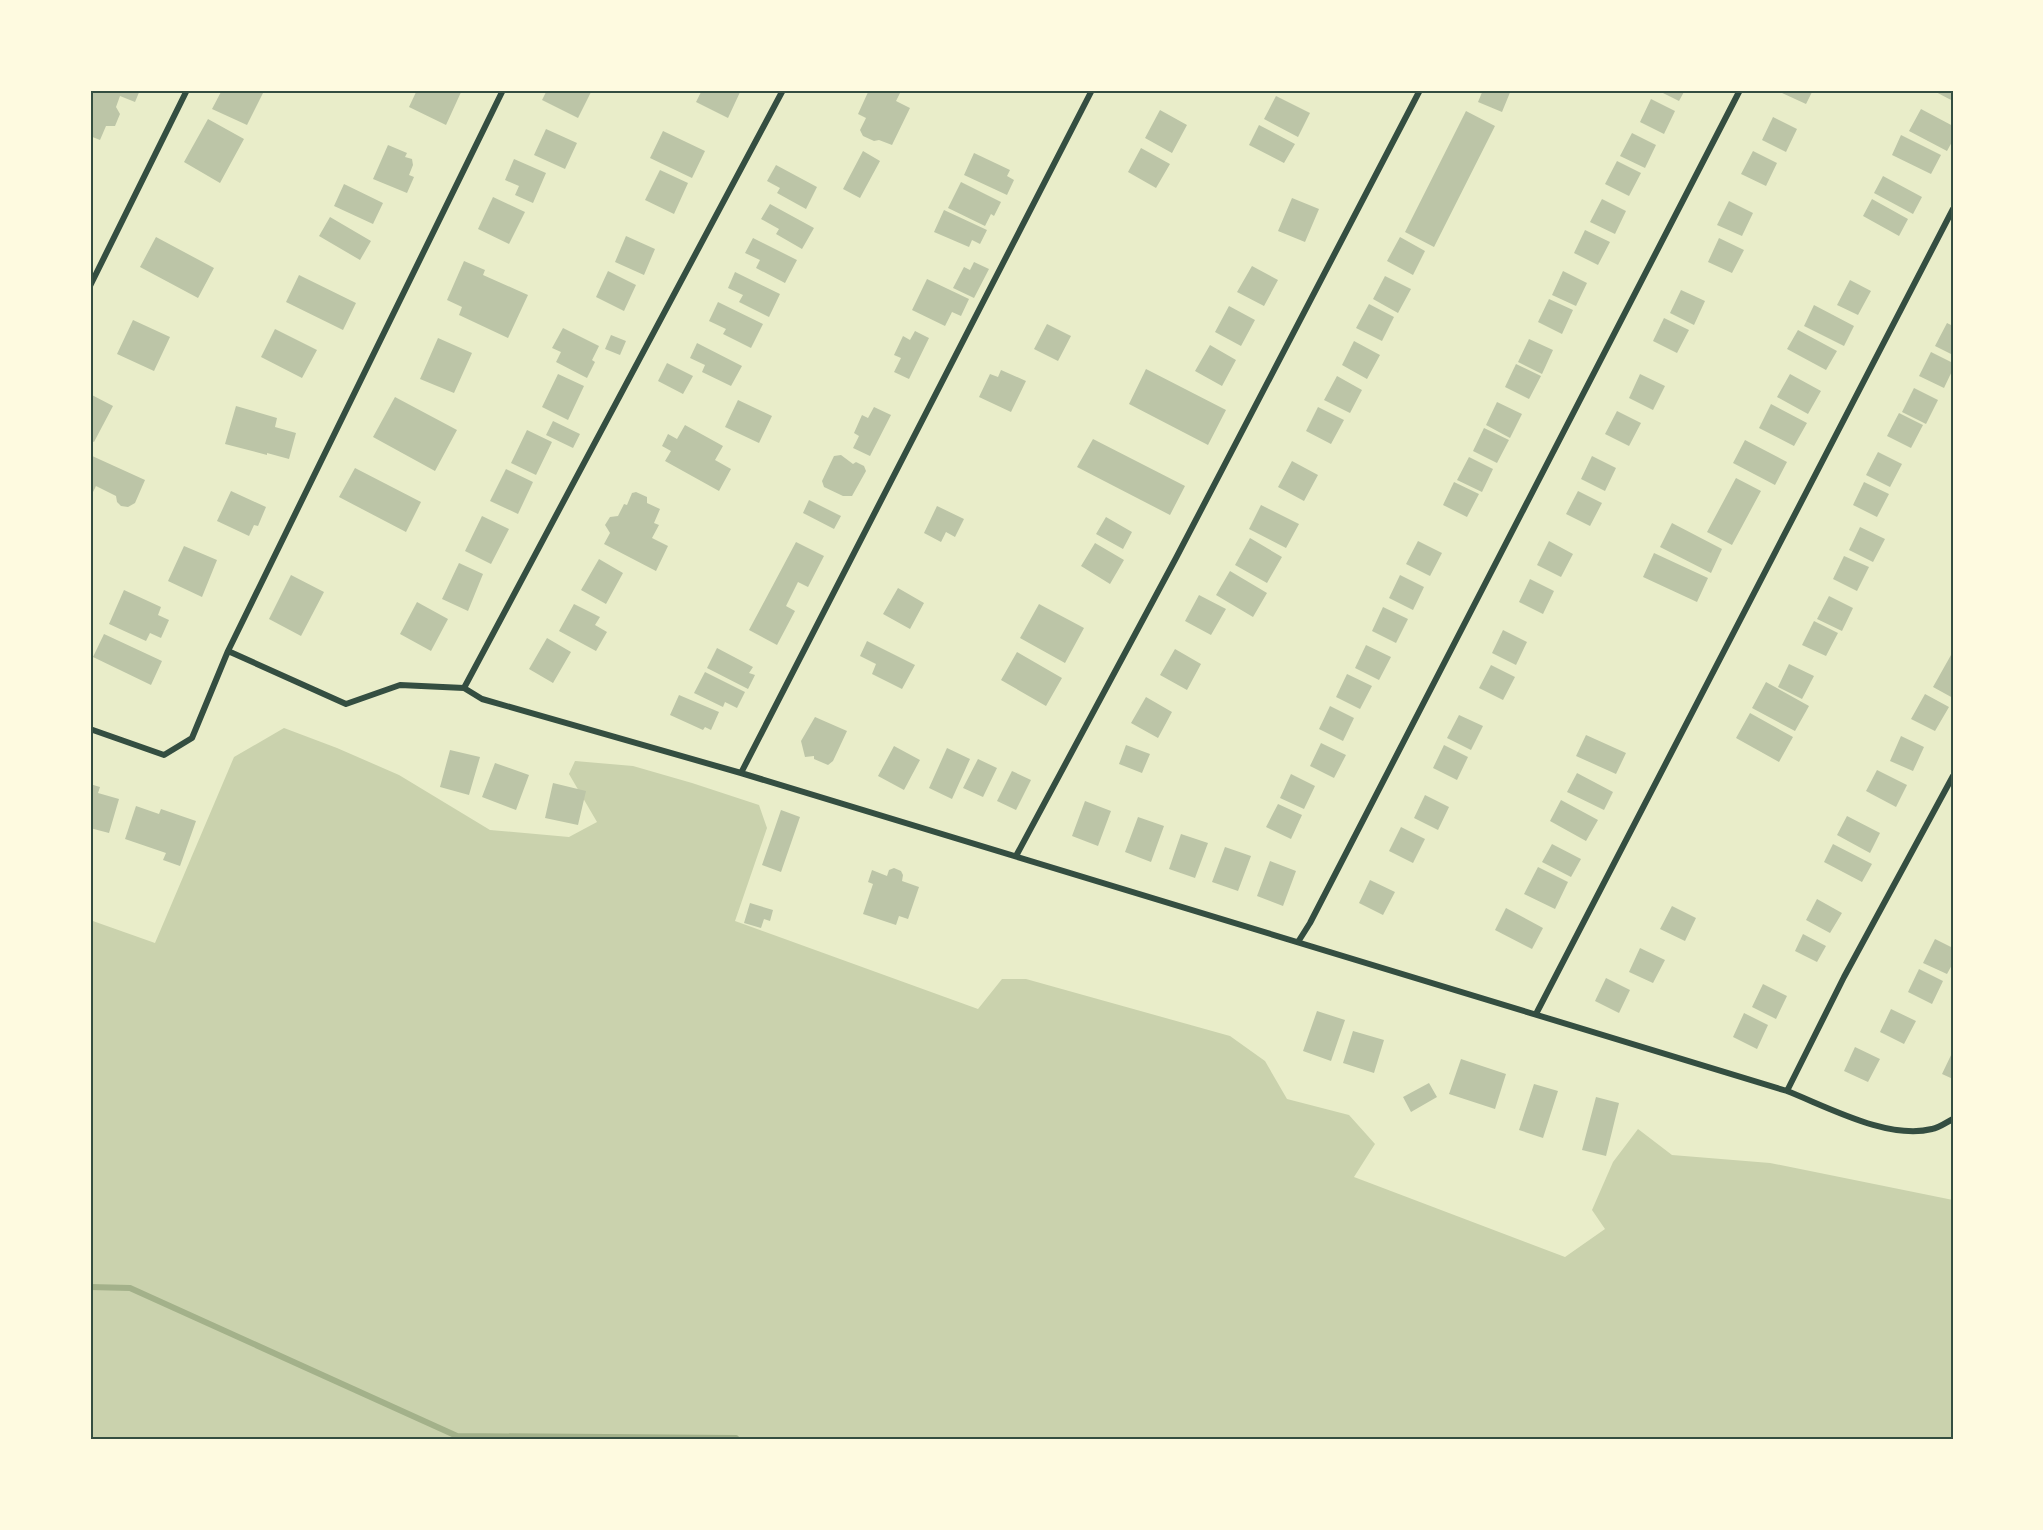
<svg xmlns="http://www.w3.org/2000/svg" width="2043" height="1530" font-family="Lato,sans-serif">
<rect width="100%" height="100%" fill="#e9edc9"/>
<path fill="#cad2ad" d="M284,728L337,748L399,775L490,830L569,837L597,822L569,774L575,761L633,766L692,783L759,805L767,828L735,921L978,1009L1002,979H1026L1230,1036L1265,1061L1287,1099L1349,1115L1375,1144L1354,1177L1565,1257L1605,1229L1592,1210L1613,1162L1638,1129L1672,1155L1770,1163L1953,1200V1440H90V920L155,943L234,757Z"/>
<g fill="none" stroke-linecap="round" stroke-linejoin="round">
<path stroke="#a3b18a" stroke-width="6" d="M90,1287L130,1288L457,1436L736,1438L738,1440"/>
</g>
<path fill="#bcc5a7" d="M90,90H140L135,102L120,96L116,107L120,114L115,126H106L100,140L90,136Z
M222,90L264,91L247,125L212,109Z
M417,90H462L446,125L409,107Z
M547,90H592L578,118L542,100Z
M702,90H741L728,118L696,102Z
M869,90H898L901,91L896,101L910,108L892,145L879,140L874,141L863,136L860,130L866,118L858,114Z
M1483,90H1511L1502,112L1478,102Z
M1657,90H1685L1679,101Z
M1783,90H1813L1806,104L1782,93Z
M1932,90H1953V101Z
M1276,96L1310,113L1298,137L1264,119Z
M1651,99L1675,111L1664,134L1640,122Z
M1921,109L1953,126V140L1947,151L1909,131Z
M1160,110L1187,125L1172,153L1145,138Z
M1466,111L1495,126L1434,247L1405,232Z
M1773,117L1797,129L1786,152L1762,140Z
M208,119L244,139L220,183L184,162Z
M1259,125L1295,144L1284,163L1249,145Z
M546,129L577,143L565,169L534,155Z
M663,131L705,151L692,178L650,158Z
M1632,133L1656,145L1645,168L1620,156Z
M1901,135L1941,155L1931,174L1892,155Z
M388,145L407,153L405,157L412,159L413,165L409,175L414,177L407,193L373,179Z
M1141,148L1170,164L1156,188L1128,172Z
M863,151L880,161L860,198L843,189Z
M1753,151L1777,163L1766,186L1741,174Z
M974,153L1010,170L1007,176L1014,180L1007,195L964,175Z
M514,159L546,173L533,203L515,195L519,186L505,180Z
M1617,161L1641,173L1629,196L1605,184Z
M776,165L817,187L806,209L777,193L780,188L767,181Z
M660,170L688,183L674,214L645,200Z
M1883,176L1922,197L1913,214L1874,193Z
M961,182L1001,202L994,216L991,214L985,226L948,208Z
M344,184L383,203L373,224L334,206Z
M493,197L525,212L509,244L478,229Z
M1292,198L1319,209L1305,242L1278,231Z
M1602,199L1626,211L1615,234L1590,222Z
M1872,199L1908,219L1899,236L1863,216Z
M1729,201L1753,213L1742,236L1717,225Z
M770,204L814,228L802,249L776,234L779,229L761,219Z
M944,210L987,230L980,244L972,240L969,247L934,232Z
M330,217L371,241L360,260L319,236Z
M1585,230L1610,242L1598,265L1574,253Z
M626,236L655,249L644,275L615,262Z
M156,237L214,268L198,298L140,267Z
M1400,237L1425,251L1413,275L1387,261Z
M753,238L797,260L785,283L756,268L760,260L745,253Z
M1719,238L1744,250L1732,273L1708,262Z
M464,261L485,270L483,275L528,295L508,338L459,315L462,307L447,300Z
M974,262L989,269L974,298L953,288L964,267L970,270Z
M1252,266L1278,280L1264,306L1237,292Z
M608,271L636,285L624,311L596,297Z
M1563,271L1587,283L1576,306L1552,295Z
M735,272L780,294L769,317L739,302L743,295L728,288Z
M299,275L356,303L343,330L286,302Z
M1385,276L1411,289L1398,313L1373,299Z
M927,279L969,299L961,316L952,312L945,326L912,310Z
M1850,280L1871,291L1858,315L1837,305Z
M1681,290L1705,301L1694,325L1670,313Z
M1549,299L1573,310L1562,334L1538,322Z
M718,302L763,324L751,348L723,334L726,329L709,321Z
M1369,304L1394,317L1382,341L1356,328Z
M1814,305L1854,326L1844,346L1804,326Z
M1229,306L1255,320L1241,346L1215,332Z
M1664,318L1689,330L1677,353L1653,341Z
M133,320L170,337L154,371L117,354Z
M1947,323L1953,326V355L1935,346Z
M1047,324L1071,336L1058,361L1034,349Z
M563,328L599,346L592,360L595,362L587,378L556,362L561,352L552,348Z
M275,329L317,350L302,378L261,357Z
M1798,330L1837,351L1826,370L1787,349Z
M915,331L929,338L909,379L894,372L901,358L894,355L903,336L910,340Z
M611,335L626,341L620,355L605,349Z
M438,338L472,353L454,393L420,379Z
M1529,339L1553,350L1542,374L1518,362Z
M1354,341L1380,355L1367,379L1342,365Z
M697,343L742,366L731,386L702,372L705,365L690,358Z
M1210,345L1236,360L1222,386L1195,371Z
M1931,352L1953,363V369L1944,388L1919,376Z
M667,363L693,376L683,394L658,381Z
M1516,364L1541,376L1529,399L1505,387Z
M1146,369L1226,410L1208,445L1129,404Z
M1001,370L1026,381L1011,412L979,397L990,374L998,377Z
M558,374L584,386L568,420L542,407Z
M1640,374L1665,386L1653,410L1629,398Z
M1790,374L1821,391L1808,414L1777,397Z
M1337,376L1362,390L1350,413L1324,400Z
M1914,388L1938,400L1926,424L1902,412Z
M90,394L113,406L94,442L90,440Z
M395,397L457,430L435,471L373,437Z
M738,400L772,416L759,443L725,427Z
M1497,402L1522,414L1510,438L1486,425Z
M1771,404L1807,423L1794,446L1759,428Z
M236,406L277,418L275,427L296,433L289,459L267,453V455L225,444Z
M874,407L891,415L870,456L853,448L859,436L854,433L862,415L868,418Z
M1318,407L1344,420L1331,444L1306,431Z
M1617,411L1641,423L1629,446L1605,434Z
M1899,413L1923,425L1911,448L1887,436Z
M553,421L580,434L573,448L546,435Z
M685,425L723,446L715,460L731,469L719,491L665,461L671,451L662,446L668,434L677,439Z
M1484,428L1509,440L1497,463L1473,451Z
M527,430L552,442L536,475L511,463Z
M1093,439L1185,486L1170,515L1077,467Z
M1745,440L1787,462L1775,485L1733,463Z
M1878,452L1902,464L1890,487L1866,475Z
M90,455L145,480L135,503L128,507L121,506L117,502L116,496L96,486L90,498Z
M841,455L853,464L856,462L864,466L866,471L852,496H843L824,487L822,481L834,456Z
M1592,456L1616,468L1605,491L1581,479Z
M1469,457L1493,469L1482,492L1457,480Z
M1292,461L1318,475L1304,501L1278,487Z
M355,468L421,502L406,532L339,497Z
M506,469L533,482L518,514L490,501Z
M1736,478L1761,491L1732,545L1707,532Z
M1454,482L1479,494L1467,517L1443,505Z
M1864,482L1889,494L1877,517L1853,505Z
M231,491L266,507L258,526L254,525L249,536L217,521Z
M1578,491L1602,503L1590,526L1566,514Z
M636,492L647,497V503L660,509L654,523L659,525L652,538L668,546L656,571L604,544L610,533L605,525L610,517L618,516L624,504L627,505L632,493Z
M809,500L841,516L834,529L803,513Z
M1261,505L1299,524L1286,548L1249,529Z
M937,506L964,519L955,537L946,532L941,542L924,533Z
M482,516L509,529L491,564L465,551Z
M1106,517L1132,532L1123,549L1096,534Z
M1672,523L1722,549L1711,573L1660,547Z
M1860,527L1885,539L1873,562L1849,550Z
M1250,538L1282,557L1267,583L1235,565Z
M1418,541L1442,553L1430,576L1406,564Z
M1549,541L1573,554L1561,577L1537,565Z
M796,542L824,556L808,587L798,582L786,606L795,611L777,645L749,630Z
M1095,543L1124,560L1110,584L1081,566Z
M184,546L217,560L202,597L168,581Z
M1654,553L1708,578L1697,602L1643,577Z
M1844,556L1869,567L1857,591L1833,579Z
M599,559L623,573L606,604L581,590Z
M459,563L483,574L468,611L442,599Z
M1230,571L1267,593L1253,617L1216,595Z
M291,575L324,592L301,636L269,619Z
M1400,575L1424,587L1413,610L1389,598Z
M1530,579L1554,591L1543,614L1519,602Z
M898,588L924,603L910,629L883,614Z
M124,590L161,607L158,615L169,620L161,638L150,633L146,641L109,624Z
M1199,595L1226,609L1211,635L1185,621Z
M1829,596L1853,608L1842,631L1817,619Z
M417,602L448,619L431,651L400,634Z
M574,604L600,617L595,625L607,632L596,651L559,631Z
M1039,604L1084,628L1065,663L1020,638Z
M1383,607L1408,619L1396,643L1372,631Z
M1814,621L1838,633L1826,656L1802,645Z
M1503,630L1527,642L1516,665L1492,653Z
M104,634L162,661L151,685L93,657Z
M547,638L571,652L553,683L529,669Z
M867,641L915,665L902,689L872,674L876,664L860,656Z
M1366,645L1391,657L1379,680L1355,668Z
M717,648L753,667L749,673L755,675L748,689L707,668Z
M1175,649L1201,664L1187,690L1160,675Z
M1017,652L1062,678L1046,706L1001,680Z
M1951,655L1953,656V698L1933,687Z
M1789,664L1814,676L1802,699L1778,687Z
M1491,665L1515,677L1503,700L1479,688Z
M705,672L745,692L737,708L725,702L723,707L694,693Z
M1347,674L1372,686L1360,709L1336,697Z
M1766,682L1809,706L1795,731L1752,708Z
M1925,694L1949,707L1935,731L1911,719Z
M679,695L719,712L711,730L705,727L703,730L670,715Z
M1146,697L1172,712L1158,738L1131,723Z
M1330,706L1354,718L1343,741L1319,729Z
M1750,713L1793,737L1779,762L1736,738Z
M1459,715L1483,726L1471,750L1447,738Z
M815,717L847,731L833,761L828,765L814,759V756L805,757L801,741Z
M1586,735L1626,753L1616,774L1576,756Z
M1901,736L1924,747L1913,771L1890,761Z
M1321,743L1346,755L1334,778L1310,766Z
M1126,745L1150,754L1142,773L1119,764Z
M1444,745L1468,757L1457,780L1433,768Z
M894,746L920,760L904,790L878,776Z
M947,748L970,759L952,799L929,788Z
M450,750L480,757L469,795L440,787Z
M978,759L997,768L983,797L963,788Z
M495,763L529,775L516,810L482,797Z
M1877,770L1907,785L1896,807L1866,791Z
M1012,771L1031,780L1016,810L997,801Z
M1577,773L1613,792L1604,810L1567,792Z
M1291,774L1315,786L1304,809L1280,798Z
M553,783L586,791L578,825L545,818Z
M90,784L100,787L98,793L119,799L109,833L90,828Z
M1425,795L1449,807L1438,830L1414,818Z
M1561,800L1598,820L1586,841L1550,821Z
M1085,801L1111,811L1098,846L1072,836Z
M1278,804L1302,815L1291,839L1266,827Z
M136,806L159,814L161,809L196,821L180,866L163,860L166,853L125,839Z
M781,810L800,817L781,872L762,865Z
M1847,816L1880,833L1870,853L1837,835Z
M1138,817L1164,826L1151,862L1125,852Z
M1401,827L1425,839L1413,863L1389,851Z
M1181,834L1208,843L1195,878L1169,869Z
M1552,844L1581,859L1571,877L1542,862Z
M1833,844L1872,864L1862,882L1824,862Z
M1225,847L1251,856L1238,891L1212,882Z
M1270,861L1296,871L1283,906L1257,896Z
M1538,867L1568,882L1555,909L1524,894Z
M894,868L901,871L903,875L902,881L919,887L908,919L899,916L896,925L863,914L873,884L868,882L872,870L887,876L889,870Z
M1370,880L1395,892L1383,915L1359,903Z
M1817,899L1842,913L1830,933L1806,920Z
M750,903L773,910L770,921L764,919L761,928L744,923Z
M1672,906L1696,918L1685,941L1660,929Z
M1506,908L1543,928L1532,949L1495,930Z
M1803,934L1826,946L1817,962L1795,951Z
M1935,939L1953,948V963L1947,974L1923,963Z
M1640,948L1665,960L1653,983L1629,972Z
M1919,969L1943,981L1932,1004L1908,992Z
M1606,978L1630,990L1619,1013L1595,1001Z
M1763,984L1787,996L1776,1019L1752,1007Z
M1891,1009L1916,1021L1904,1044L1880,1032Z
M1317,1011L1345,1020L1331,1061L1303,1051Z
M1744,1013L1768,1025L1757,1049L1733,1037Z
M1353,1031L1384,1040L1374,1073L1343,1063Z
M1855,1047L1880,1059L1868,1082L1844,1071Z
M1953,1051V1079L1942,1074Z
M1461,1059L1506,1074L1495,1109L1449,1094Z
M1429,1083L1437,1097L1411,1112L1403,1097Z
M1534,1084L1558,1091L1543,1138L1519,1130Z
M1596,1097L1619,1103L1606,1156L1582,1150Z"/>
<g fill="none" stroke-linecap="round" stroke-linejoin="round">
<path stroke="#344e41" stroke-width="6" d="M90,286L187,90
M228,651L503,90
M464,688L783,90
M90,729L164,755L192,738L228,651L346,704L400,685L464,688L482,699L741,773L1787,1091C1828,1107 1888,1140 1932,1129C1939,1128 1947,1122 1953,1119
M741,773L1092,90
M1016,856L1176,558L1420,90
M1298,942L1310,923L1740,90
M1536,1014L1953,209
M1787,1091L1844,977L1953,776"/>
</g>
<rect width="2043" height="1530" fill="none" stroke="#fefae0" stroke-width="183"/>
<rect x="92" y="92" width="1860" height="1346" fill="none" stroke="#344e41" stroke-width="2"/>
</svg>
